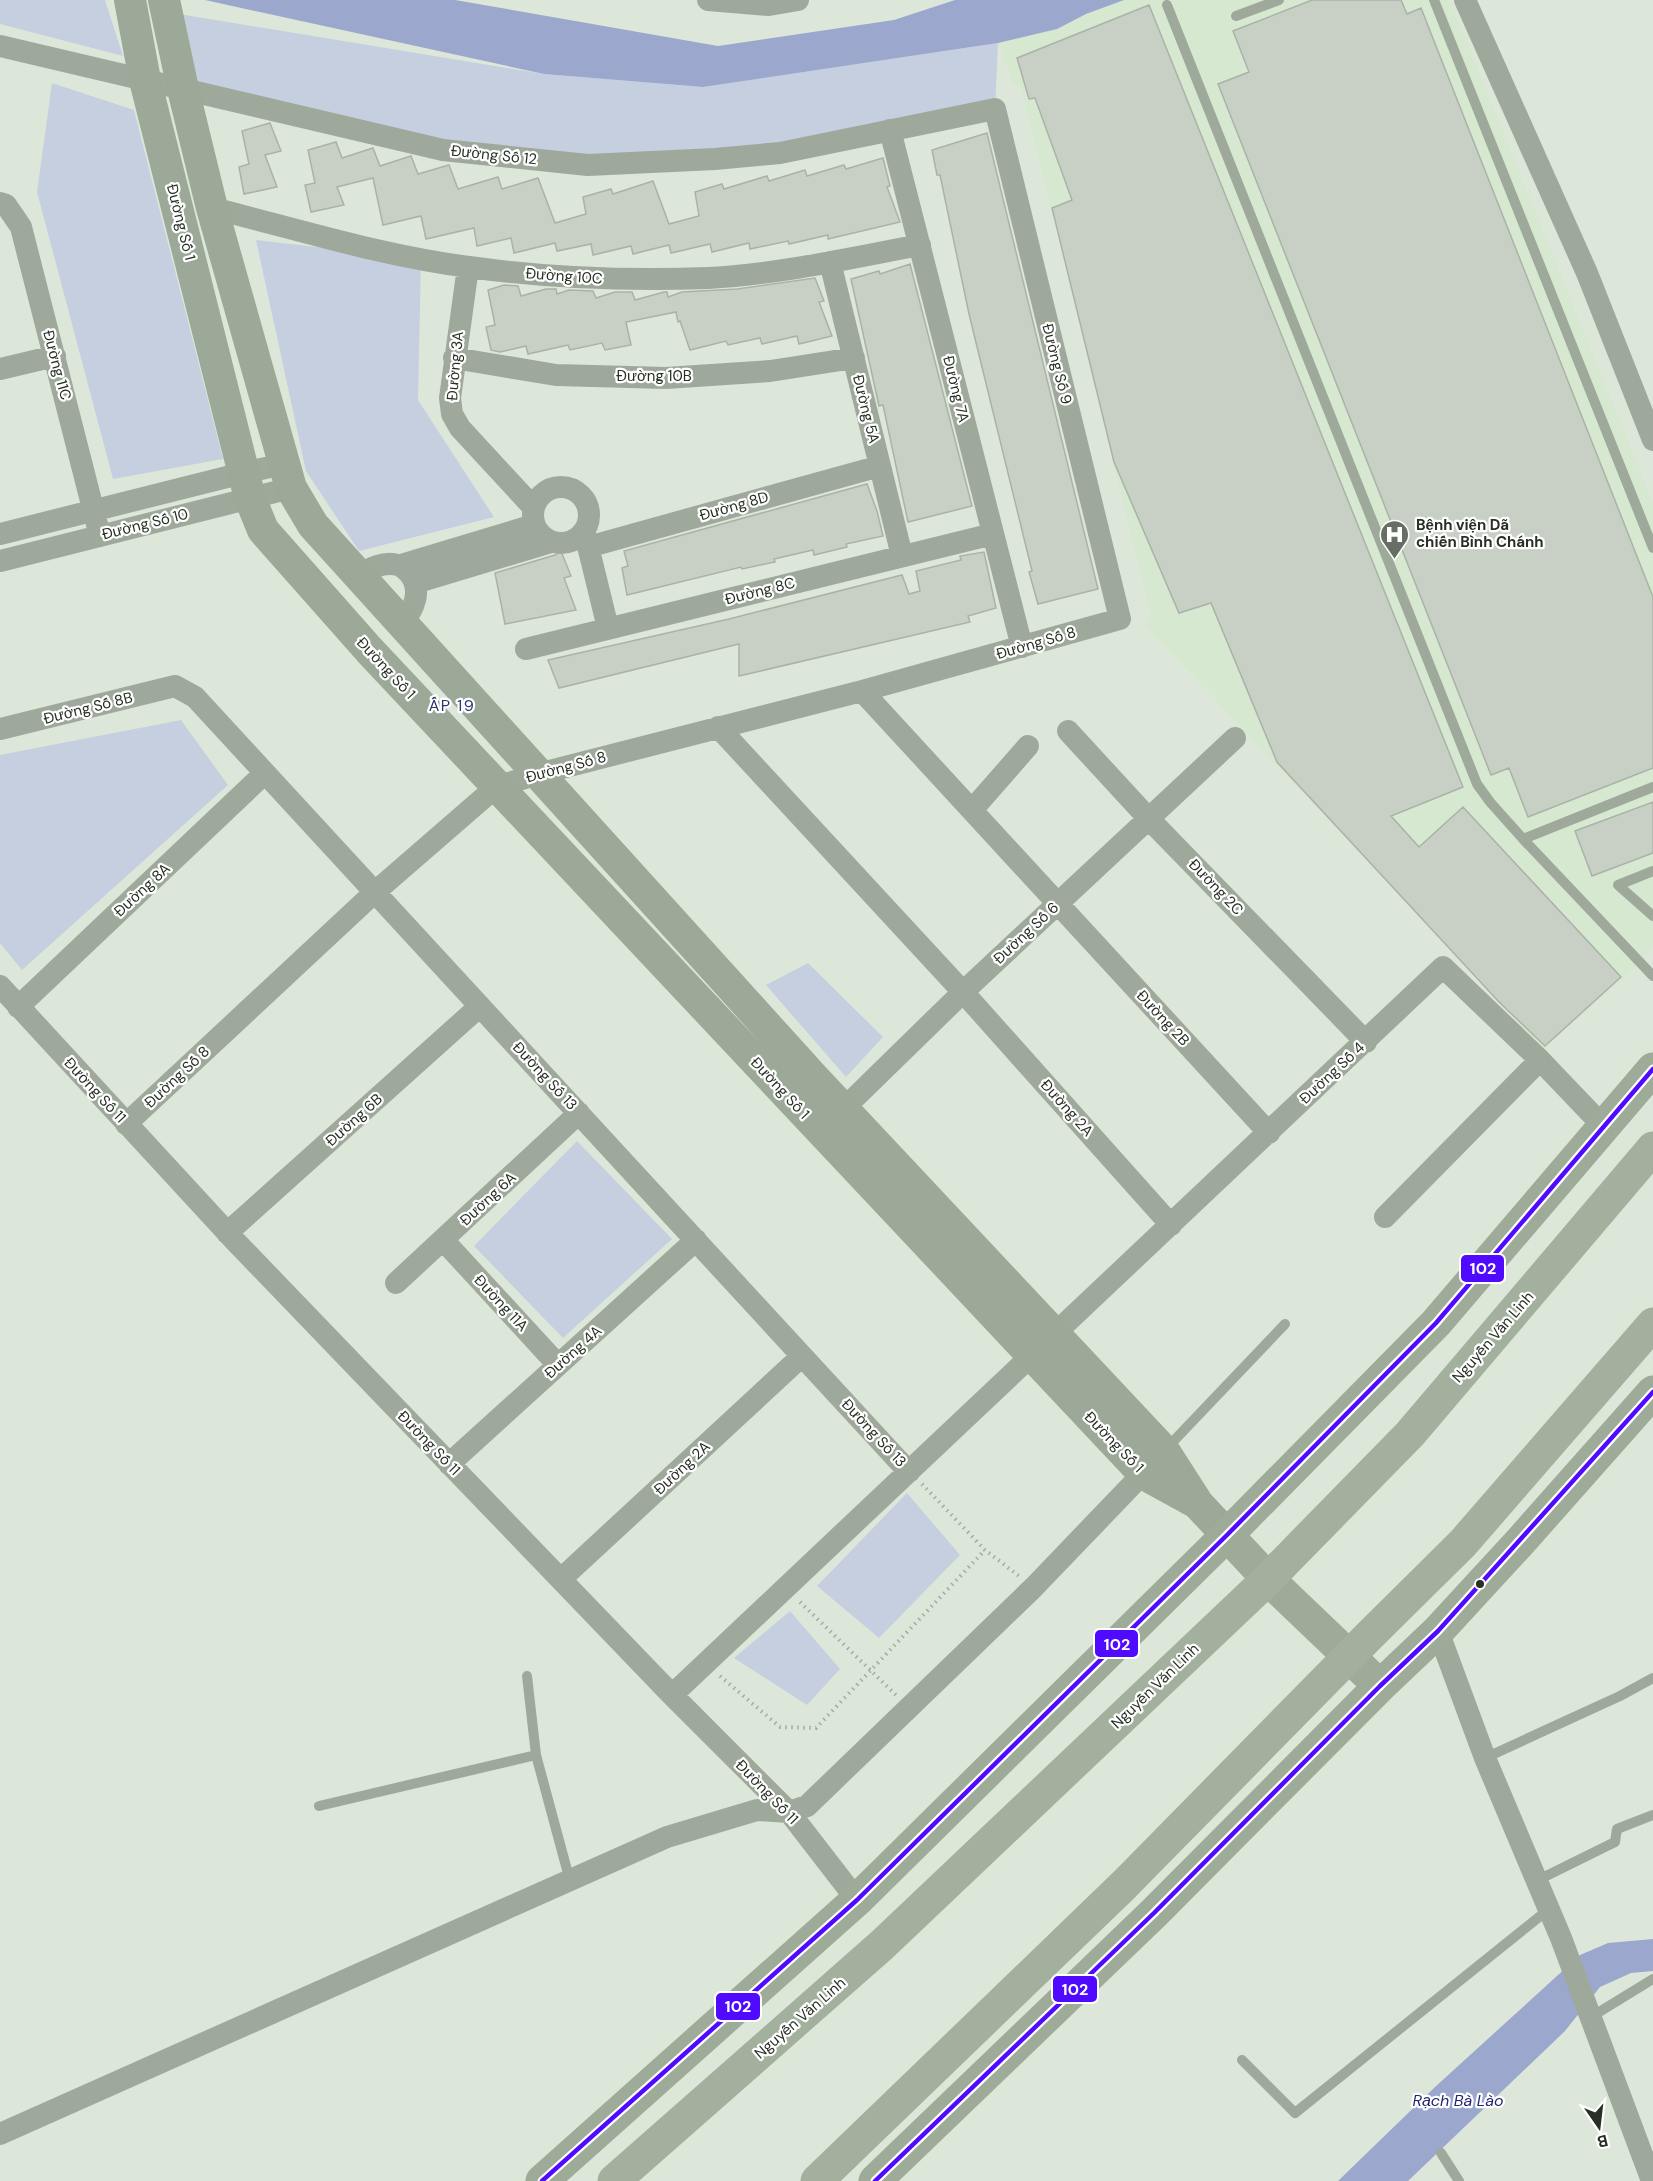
<svg xmlns="http://www.w3.org/2000/svg" width="1653" height="2181" font-family="'DM Sans',sans-serif">
<rect width="100%" height="100%" fill="#dde7d9"/>
<path fill="#d6e8d0" d="M1124,0H1450L1653,502V945L1627,976L1543,1049L1146,626L1151,616L1021,88L1012,82L998,43L1057,29L1086,14Z"/>
<path fill="#c5cfe0" d="M0,0H105L123,56L0,24Z
M167,12L544,74L703,87L998,43L995,109L715,159L443,150L183,89Z
M52,83L134,110L223,459L113,479L37,192Z
M256,240L421,259L418,400L494,517L359,551L306,471Z
M181,720L228,785L22,970L0,943V755Z
M808,963L883,1037L846,1077L766,985Z
M577,1141L672,1239L563,1338L474,1246Z
M907,1493L960,1555L879,1638L817,1586Z
M790,1611L840,1669L807,1705L734,1658Z"/>
<path fill="#9ca7ce" d="M205,0H455L718,46L894,20L955,0H1124L1086,14L1057,29L998,43L703,87L544,74Z
M1653,1939V1971L1631,1973L1600,1987L1565,2031L1408,2181H1338L1435,2087L1580,1955L1608,1943Z"/>
<path fill="#c8d0c5" stroke="#aab2a8" stroke-width="1.5" d="M1312,0H1401L1407,14L1421,8L1653,597V768L1528,817L1509,768L1491,775L1218,84L1249,72L1233,31Z
M1149,5L1463,787L1391,816L1419,847L1463,807L1621,977L1545,1046L1499,1002L1277,762L1211,603L1179,613L1114,462L1052,208L1072,200L1035,98L1029,99L1017,58Z
M270,123L281,151L265,155L277,187L244,194L239,167L249,164L242,131Z
M987,133L1098,589L1038,604L1029,572L1032,571L969,314L940,175H937L932,150Z
M336,142L342,158L373,148L380,166L411,156L418,174L449,165L458,189L498,177L502,189L538,178L555,223L586,214L583,197L611,189L613,194L653,181L669,224L699,216L695,192L722,184L724,189L767,176L769,181L805,170L807,176L844,165L846,169L883,158L890,186L887,187L900,222L828,239V235L789,244L788,241L750,249L749,243L712,252L710,244L671,253L669,245L633,254L631,246L593,255L591,244L557,251L555,243L514,253L511,238L477,246L474,228L426,239L421,216L383,225L373,178L337,187L344,205L311,212L305,185L315,183L308,150Z
M910,264L972,506L908,522L883,405L879,406L851,279L879,271L880,274Z
M815,278L824,301L819,302L832,336L799,344L797,336L762,344L760,338L728,345L726,341L690,350L680,321L678,322L676,312L626,322L631,345L605,350L602,343L570,350L568,345L528,354L526,346L500,352L491,350L486,327L495,325L488,290L504,285L518,286L521,296L546,289H556L557,294L569,290L593,291L596,298L615,292H632L635,300L664,292H667L668,297L682,292L737,289Z
M867,484L877,511L883,536L846,544L847,547L814,555L813,550L774,559L775,562L742,569L741,567L627,595L622,568L628,566L624,551Z
M561,551L571,576L564,578L576,610L505,624L495,573L555,555Z
M984,552L996,608L968,616L970,622L739,676V644L559,688L548,660L729,619L902,575L909,594L920,591L916,571L961,560L960,556Z
M1653,802V853L1592,876L1575,831Z"/>
<g fill="none" stroke-linecap="round" stroke-linejoin="round">
<path stroke="#a4ada1" stroke-width="4" stroke-dasharray="1.5 4.5" stroke-linecap="butt" d="M922,1484L985,1550L1019,1576
M800,1602L896,1695
M720,1676L780,1727L816,1728L985,1550"/>
<path stroke="#9ea99b" stroke-width="10" d="M1434,0L1653,548
M1167,5L1477,784L1490,802L1523,839L1653,976
M1236,16L1279,0
M1523,839L1653,787
M1653,871L1618,885L1653,916
M1165,1450L1285,1324
M527,1676L536,1755
M1485,1758L1620,1696L1653,1678
M319,1806L536,1755L570,1881
M1536,1881L1615,1842L1617,1829L1653,1815
M1591,2017L1653,1979
M1242,2060L1295,2113L1549,1909
M1441,2153L1459,2181"/>
<path stroke="#9ea99b" stroke-width="22" d="M708,0L769,5L798,0
M1465,0L1587,273L1653,440
M0,46L443,150L588,165L715,159L780,153L995,109L1120,619L862,691L538,774L496,787L375,892L126,1124
M890,130L1022,647
M0,203L6,205L21,227L100,536
M212,208C297,229 382,256 469,267C549,278 629,281 709,278C780,274 850,258 920,245
M830,262L902,556
M468,267L450,398L452,414L460,428L533,507
M454,358L556,375L666,378L770,371L854,358
M0,369L55,356
M533 515a28 28 0 1 1 56 0a28 28 0 1 1-56 0Z
M0,534L243,473L284,464
M585,534L608,628
M588,547L880,466
M0,561L291,488
M401,565L534,525
M358,575C370,568 384,561 398,565C402,566 406,570 409,573C423,590 414,610 401,624
M415,583L551,542
M526,649L993,534
M862,691L1269,1133
M718,727L963,992L1171,1225
M0,729L175,686L195,697L909,1472
M1068,731L1149,819L1366,1042
M972,810L1028,746
M0,986L236,1242L672,1695L789,1812L857,1900
M18,1007L265,773
M833,1119L963,992L1235,738
M1385,1217L1540,1060
M227,1233L480,1006
M444,1241L558,1365
M396,1283L579,1113
M449,1464L696,1240
M561,1579L802,1356
M1438,1631L1485,1758L1561,1938L1652,2181
M672,1695L1443,967L1540,1060L1604,1127
M0,2134L667,1837L757,1810L789,1812L807,1806L1034,1587L1153,1463"/>
<path stroke="#9ca898" stroke-width="32" d="M130,0L145,80L250,498L263,530L370,651L1144,1474L1195,1502
M164,0L183,89L212,208L291,488L313,525L813,1077L1164,1451L1198,1504L1227,1535"/>
<path stroke="#9dab98" stroke-width="33" d="M1227,1535L1268,1579L1380,1686
M542,2181L857,1900L1227,1535L1436,1323L1653,1069
M875,2181L1154,1913L1380,1686L1438,1631L1520,1542L1653,1392"/>
<path stroke="#a3b09e" stroke-width="33" d="M614,2181L882,1945L1268,1579L1410,1434L1653,1148
M817,2181L1124,1885L1367,1638L1463,1543L1653,1324"/>
<defs>
<path id="bus-1" d="M542,2181L857,1900L1227,1535L1436,1323L1653,1069
M875,2181L1154,1913L1380,1686L1438,1631L1653,1392"/>
</defs>
<use href="#bus-1" stroke="#fff" stroke-width="9"/>
<use href="#bus-1" stroke="#4f0aff" stroke-width="4.5"/>
</g>
<defs>
<symbol id="hospital-pin" viewBox="-11 -11 22 30"><path d="M0 17L-7.5 6A9.5 9.5 0 1 1 7.5 6Z" fill="#676f64" stroke="#fff"/><path d="M-5-5h3v3.5h4V-5h3V5h-3V1.5h-4V5h-3Z" fill="#fff"/></symbol>
</defs>
<g fill-rule="evenodd">
<use href="#hospital-pin" x="1378" y="518" width="33" height="45"/>
</g>
<circle fill="#282f25" stroke="#fff" stroke-width="2" cx="1480" cy="1584" r="5"/>
<g text-anchor="middle" stroke-width="4.5" stroke-linejoin="round" paint-order="stroke">
<g font-size="15" fill="#282f25" stroke="#fff">
<text transform="translate(494 155) rotate(6)" y="5">Đường Số 12</text>
<text transform="translate(181 222) rotate(76)" y="5">Đường Số 1</text>
<text transform="translate(564 276) rotate(4)" y="5">Đường 10C</text>
<text transform="translate(1057 364) rotate(76)" y="5">Đường Số 9</text>
<text transform="translate(57 365) rotate(75)" y="5">Đường 11C</text>
<text transform="translate(455 366) rotate(-85)" y="5">Đường 3A</text>
<text x="654" y="381">Đường 10B</text>
<text transform="translate(956 389) rotate(76)" y="5">Đường 7A</text>
<text transform="translate(866 409) rotate(76)" y="5">Đường 5A</text>
<text transform="translate(734 506) rotate(-16)" y="5">Đường 8D</text>
<text transform="translate(145 524) rotate(-14)" y="5">Đường Số 10</text>
<text transform="translate(760 591) rotate(-14)" y="5">Đường 8C</text>
<text transform="translate(1036 643) rotate(-16)" y="5">Đường Số 8</text>
<text transform="translate(386 668) rotate(47)" y="5">Đường Số 1</text>
<text transform="translate(88 708) rotate(-14)" y="5">Đường Số 8B</text>
<text transform="translate(566 767) rotate(-15)" y="5">Đường Số 8</text>
<text transform="translate(1216 887) rotate(46)" y="5">Đường 2C</text>
<text transform="translate(142 890) rotate(-43)" y="5">Đường 8A</text>
<text transform="translate(1026 933) rotate(-43)" y="5">Đường Số 6</text>
<text transform="translate(1163 1018) rotate(47)" y="5">Đường 2B</text>
<text transform="translate(1332 1073) rotate(-43)" y="5">Đường Số 4</text>
<text transform="translate(545 1076) rotate(47)" y="5">Đường Số 13</text>
<text transform="translate(177 1077) rotate(-43)" y="5">Đường Số 8</text>
<text transform="translate(780 1088) rotate(47)" y="5">Đường Số 1</text>
<text transform="translate(95 1090) rotate(47)" y="5">Đường Số 11</text>
<text transform="translate(1067 1108) rotate(48)" y="5">Đường 2A</text>
<text transform="translate(354 1120) rotate(-42)" y="5">Đường 6B</text>
<text transform="translate(488 1199) rotate(-43)" y="5">Đường 6A</text>
<text transform="translate(501 1303) rotate(47)" y="5">Đường 11A</text>
<text transform="translate(1493 1337) rotate(-49)" y="5">Nguyễn Văn Linh</text>
<text transform="translate(573 1352) rotate(-42)" y="5">Đường 4A</text>
<text transform="translate(874 1433) rotate(47)" y="5">Đường Số 13</text>
<text transform="translate(1114 1442) rotate(46)" y="5">Đường Số 1</text>
<text transform="translate(429 1443) rotate(46)" y="5">Đường Số 11</text>
<text transform="translate(682 1468) rotate(-43)" y="5">Đường 2A</text>
<text transform="translate(1155 1686) rotate(-44)" y="5">Nguyễn Văn Linh</text>
<text transform="translate(767 1792) rotate(46)" y="5">Đường Số 11</text>
<text transform="translate(800 2018) rotate(-41)" y="5">Nguyễn Văn Linh</text>
</g>
<g font-size="15" font-weight="bold" fill="#282f25" stroke="#fff" text-anchor="start">
<text x="1416" y="530">Bệnh viện Dã<tspan x="1416" dy="17">chiến Bình Chánh</tspan></text>
</g>
<g font-size="16" letter-spacing="1.5" fill="#2e346e" stroke="#fff">
<text x="452" y="711">ẤP 19</text>
</g>
<g font-size="16" font-style="italic" fill="#24256e" stroke="#fff">
<text x="1458" y="2106">Rạch Bà Lào</text>
</g>
</g>
<g stroke="#fff" stroke-width="2">
<rect x="1460" y="1254" width="45" height="29" rx="6" fill="#4f0aff"/>
<rect x="1094" y="1629" width="45" height="29" rx="6" fill="#4f0aff"/>
<rect x="1052" y="1975" width="46" height="28" rx="6" fill="#4f0aff"/>
<rect x="715" y="1992" width="46" height="29" rx="6" fill="#4f0aff"/>
</g>
<g font-size="16" text-anchor="middle" font-weight="bold" fill="#fff">
<text x="1483" y="1274">102</text>
<text x="1117" y="1650">102</text>
<text x="1075" y="1995">102</text>
<text x="738" y="2012">102</text>
</g>
<g transform="translate(1599 2127) rotate(166)" stroke="#ffffff" stroke-width="4.5" paint-order="stroke">
<path d="M0-4.5L10 22L0 15L-10 22Z" fill="#282f25"/>
<text y="-9" font-size="16" font-weight="bold" text-anchor="middle" fill="#282f25">B</text>
</g>
</svg>
